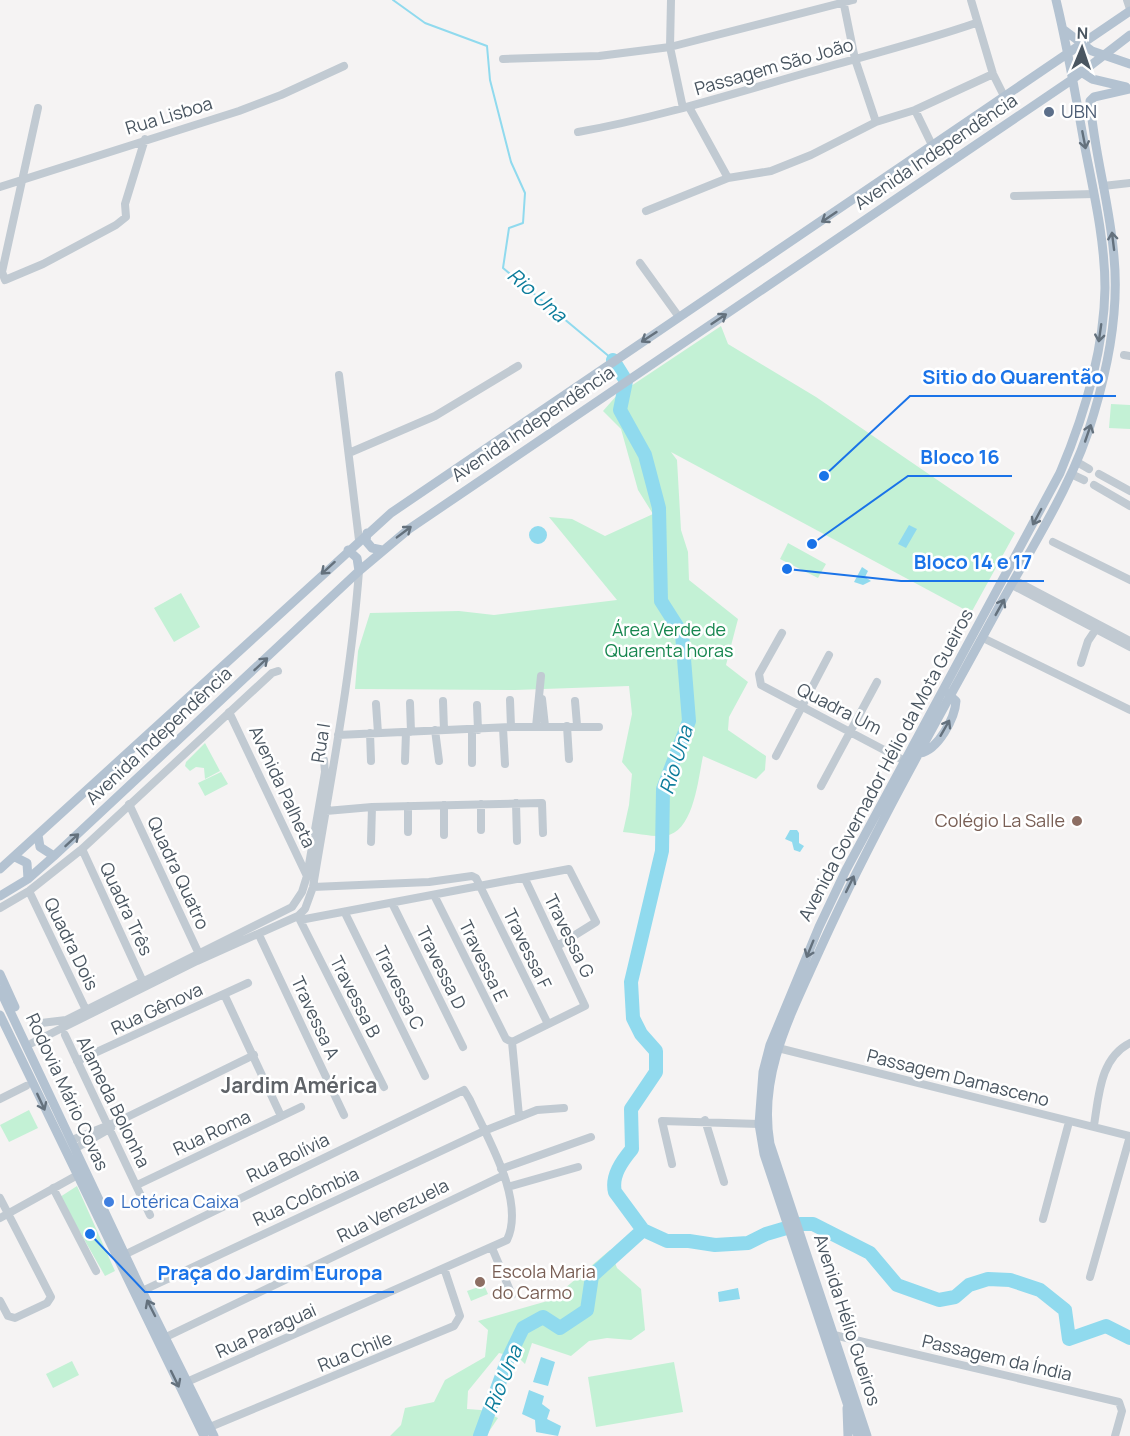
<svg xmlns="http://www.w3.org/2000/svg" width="1130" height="1436" font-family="Manrope,sans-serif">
<rect width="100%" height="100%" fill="#f5f3f3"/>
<path fill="#c3f1d5" d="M721,326L728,344L816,397L1015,533L971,613L671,452L677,460L681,530L688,552L689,580L738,619L726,665L748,682L729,717L728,730L766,756L765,770L756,779L703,756C698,779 694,832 665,836C652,837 636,833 623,832L629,805L632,774L622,762L632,714L629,686L515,690L355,689L358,651L370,613L459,611L494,615L617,600L549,517L572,519L605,536L653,514L638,490L621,429L603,411L618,394L627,403L631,386Z
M1111,404L1130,405V429L1109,428Z
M788,543L826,564L818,578L780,559Z
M181,593L200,627L174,642L154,608Z
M205,743L220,771L205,779L204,768L196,767L190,771L185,766L186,762Z
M221,772L228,784L205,796L198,783Z
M29,1110L38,1128L9,1142L0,1125Z
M77,1186L115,1271L105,1276L60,1197Z
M610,1250L617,1268L641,1289L645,1330L631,1340L607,1338L589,1341L571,1356L532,1343L525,1364L519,1358L499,1353L468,1391L467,1409L481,1410L498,1418L486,1436H390L401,1425L405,1408L434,1402L445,1380L485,1357L488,1330L478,1321L551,1300Z
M484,1285L488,1294L471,1301L467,1291Z
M72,1361L79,1375L53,1388L46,1374Z
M674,1362L683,1412L596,1427L588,1377Z"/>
<path fill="#90daee" d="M909,525L917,529L906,548L898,544Z
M529 535a9 9 0 1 1 18 0a9 9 0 1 1-18 0Z
M862,567L868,571L865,577L871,581L863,585L854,582Z
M790,830H797L799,833V843L804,846L800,852L794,850L792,842L785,839Z
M738,1288L740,1299L719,1302L718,1292Z
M541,1357L555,1362L548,1386L533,1382Z
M529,1390L544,1396L542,1404L550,1410L547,1419L561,1426L558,1436L536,1432L535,1420L522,1414Z"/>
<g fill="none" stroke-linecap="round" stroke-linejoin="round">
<path stroke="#90daee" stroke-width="2" d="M393,0L425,23L487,46L490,80L511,162L525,193L523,223L509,228L503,268L611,358"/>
<path stroke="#90daee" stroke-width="14" d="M643,1230L667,1241H689L715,1245L748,1243L766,1234L800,1224H813L870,1253L897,1285L939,1300L955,1297L969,1285L988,1279L1010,1280L1040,1290L1065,1310L1069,1339L1106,1326L1130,1338
M480,1436L508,1359L523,1328L543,1317L560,1328L587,1310L592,1276L643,1230L615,1192C611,1176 622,1161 632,1149L631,1109L656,1072V1051L641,1034L633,1018L631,982L662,851L663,789L689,721L682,634L661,601L659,508L645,455L620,410L626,381L613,360"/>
<path stroke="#c1cad2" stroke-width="8" d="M671,0L670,47L683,108
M843,0L855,59L876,122
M971,0L993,74L1005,98
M1127,0L1130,9
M503,59L599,56L670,47L853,0
M689,107L728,178
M38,108L2,272L5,280L43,264L116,225L126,217L125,204L145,139
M915,110L932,145
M578,132C656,118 732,94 809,72C865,56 921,42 976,23
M1103,186L1130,183
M0,187L239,111L281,95L344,66
M1014,196L1094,194
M646,211L728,178L771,171L811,155L876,122L915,110L993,74
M640,263L679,317
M1124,355L1130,356
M339,375L359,540
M349,453L435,416L518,366
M1077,462L1089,469
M1071,474L1084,480
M1099,474L1130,491
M1094,485L1130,506
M1053,542L1130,580
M1014,580L1130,641
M1012,585L1130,647
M782,633L759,674L761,685L905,761
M983,638L1130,710
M1081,663L1088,641L1096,629
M542,699L545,726
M510,700L511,727
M443,701L444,730
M575,701L577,725
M410,703L411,732
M376,704L378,733
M477,705L478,730
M229,712L307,876
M567,726L569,759
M536,727L541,676
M503,728L505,764
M435,730L439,761
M472,730V763
M370,733L371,761
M338,735L511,727H599
M776,756L829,655
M405,761L406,732
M821,786L877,682
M516,803L517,841
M129,804L199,954
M481,804V830
M408,806V832
M326,811L372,807L542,803L543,833
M444,835V805
M371,842L372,807
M82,849L143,982
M313,887L429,882L472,876L476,878L548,1024
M29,891L86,1010
M434,895L506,1039L512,1042L585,1006L525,879
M392,903L463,1047
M0,908L29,891L82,849L272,673L278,671
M345,913L425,1076
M298,916L300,920L569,869L596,922L559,945
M300,920L384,1087
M259,935L344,1115
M224,994L281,1116
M33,1024L66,1020L292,907L302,892L307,876L325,772L324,760
M65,1035L150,1215
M512,1042L519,1116
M32,1043L197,961L298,916L305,909L313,887C330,782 351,677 359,571
M778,1048L1130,1136
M77,1061L248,983
M0,1099L26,1086
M705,1120L724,1182
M1094,1125C1099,1095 1100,1058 1130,1043
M72,1140L119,1121L254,1055
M76,1148L111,1128
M672,1164L662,1121L759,1124
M501,1169L591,1137
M137,1185L301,1107
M508,1187L578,1167
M53,1188L96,1271
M0,1198L51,1297L47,1303L15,1318L8,1316L0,1301
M0,1218L83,1172
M1043,1219L1069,1122
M492,1248L512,1295
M126,1254L464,1090L470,1100C486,1136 526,1200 507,1240L189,1381
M1090,1277L1130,1136
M142,1291L484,1131L537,1110L564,1108
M834,1335L1119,1402L1122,1411L1115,1436
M166,1337L504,1175
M210,1427L454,1326L460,1316L444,1268"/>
<path stroke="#b3c2d1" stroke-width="9" d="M1064,30L1092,51L1130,64
M1078,70L1092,79L1126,87
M367,533L366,541L372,548L382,550
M348,550L357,558L359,571
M920,753C938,750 955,718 956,701L947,693
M38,835L40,847L54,856
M15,857L27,863L28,879
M0,869L391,513L1130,11
M0,896L28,879L54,856L359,571L409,529L1073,79L1130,35
M0,974L15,1007
M0,990L142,1291L214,1436
M0,1015L204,1436
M847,1408L848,1436
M858,1436L764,1154L759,1124L763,1072L770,1045L819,927L846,870L1060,473C1084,416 1104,351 1105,288C1105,241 1094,194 1085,148C1076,98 1068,49 1056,0
M867,1436L770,1144C758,1076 790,1016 817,956C871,835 937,721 1000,605C1034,543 1075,481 1094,413C1109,363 1119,309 1114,257C1110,204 1094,153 1090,101L1094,97L1130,89"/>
</g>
<defs><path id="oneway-shaft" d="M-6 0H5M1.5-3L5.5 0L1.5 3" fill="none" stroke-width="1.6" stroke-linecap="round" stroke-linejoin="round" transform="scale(1.5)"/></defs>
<g stroke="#64717d">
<use href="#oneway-shaft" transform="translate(1084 140) rotate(79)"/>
<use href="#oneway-shaft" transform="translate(829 217) rotate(146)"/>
<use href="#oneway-shaft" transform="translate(1113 241) rotate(-97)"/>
<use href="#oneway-shaft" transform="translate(719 319) rotate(-34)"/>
<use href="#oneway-shaft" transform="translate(1100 333) rotate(98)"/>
<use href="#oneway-shaft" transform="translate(649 337) rotate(147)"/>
<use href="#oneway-shaft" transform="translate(1088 433) rotate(-71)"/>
<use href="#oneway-shaft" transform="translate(1037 517) rotate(118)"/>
<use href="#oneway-shaft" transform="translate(404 532) rotate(-37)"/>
<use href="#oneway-shaft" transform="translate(328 568) rotate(138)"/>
<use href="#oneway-shaft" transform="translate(1000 607) rotate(-61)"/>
<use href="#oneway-shaft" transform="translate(261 664) rotate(-43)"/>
<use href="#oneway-shaft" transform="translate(945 728) rotate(-60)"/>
<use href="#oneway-shaft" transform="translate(72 840) rotate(-43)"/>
<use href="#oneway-shaft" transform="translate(850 884) rotate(-64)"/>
<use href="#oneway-shaft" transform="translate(810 949) rotate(112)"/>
<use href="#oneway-shaft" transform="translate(41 1102) rotate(65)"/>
<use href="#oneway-shaft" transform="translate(151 1308) rotate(-117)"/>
<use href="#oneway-shaft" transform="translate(175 1379) rotate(64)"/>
</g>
<circle fill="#5c6f8a" stroke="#fff" stroke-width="2" cx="1049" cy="112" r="6"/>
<g fill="#8d6e63" stroke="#fff" stroke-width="2">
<circle cx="1077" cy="821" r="6"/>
<circle cx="480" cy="1282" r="6"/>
</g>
<circle fill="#3f7fe0" stroke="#fff" stroke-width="2" cx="109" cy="1202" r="6"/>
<g text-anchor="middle" stroke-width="5" stroke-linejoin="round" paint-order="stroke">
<g font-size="18" fill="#4a5661" stroke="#fff">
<text transform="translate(774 67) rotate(-16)" y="6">Passagem São João</text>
<text transform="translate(169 116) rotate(-17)" y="6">Rua Lisboa</text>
<text transform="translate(936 152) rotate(-34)" y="6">Avenida Independência</text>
<text transform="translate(533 424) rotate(-34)" y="6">Avenida Independência</text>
<text transform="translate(839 709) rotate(27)" y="6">Quadra Um</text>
<text transform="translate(159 736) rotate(-43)" y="6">Avenida Independência</text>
<text transform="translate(321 743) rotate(-81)" y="6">Rua I</text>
<text transform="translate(886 765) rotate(-62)" y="6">Avenida Governador Hélio da Mota Gueiros</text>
<text transform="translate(282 787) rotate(65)" y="6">Avenida Palheta</text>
<text transform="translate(178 873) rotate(65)" y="6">Quadra Quatro</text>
<text transform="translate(126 909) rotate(65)" y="6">Quadra Três</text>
<text transform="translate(569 936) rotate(64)" y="6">Travessa G</text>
<text transform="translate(71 944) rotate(64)" y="6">Quadra Dois</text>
<text transform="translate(527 949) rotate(64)" y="6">Travessa F</text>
<text transform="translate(483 961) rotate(64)" y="6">Travessa E</text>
<text transform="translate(441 968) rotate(64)" y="6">Travessa D</text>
<text transform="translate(399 988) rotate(64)" y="6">Travessa C</text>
<text transform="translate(355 997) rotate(63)" y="6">Travessa B</text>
<text transform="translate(157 1009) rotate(-25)" y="6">Rua Gênova</text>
<text transform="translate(315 1018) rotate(65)" y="6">Travessa A</text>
<text transform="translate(958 1078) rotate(14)" y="6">Passagem Damasceno</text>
<text transform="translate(67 1092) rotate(65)" y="6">Rodovia Mário Covas</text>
<text transform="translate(113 1102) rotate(64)" y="6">Alameda Bolonha</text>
<text transform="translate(212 1133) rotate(-25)" y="6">Rua Roma</text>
<text transform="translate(288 1158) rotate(-26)" y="6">Rua Bolívia</text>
<text transform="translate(306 1197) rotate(-25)" y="6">Rua Colômbia</text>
<text transform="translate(393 1211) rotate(-26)" y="6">Rua Venezuela</text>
<text transform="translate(847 1320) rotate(72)" y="6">Avenida Hélio Gueiros</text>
<text transform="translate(266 1331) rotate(-24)" y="6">Rua Paraguai</text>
<text transform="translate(355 1352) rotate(-22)" y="6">Rua Chile</text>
<text transform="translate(997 1358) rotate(13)" y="6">Passagem da Índia</text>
</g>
<g font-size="18" fill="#4e5e75" stroke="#fff" text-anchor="start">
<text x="1061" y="118">UBN</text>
</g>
<g font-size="18" fill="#17864f" stroke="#fff">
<text x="669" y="636">Área Verde de<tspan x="669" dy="21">Quarenta horas</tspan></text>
</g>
<g font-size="18" fill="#785e54" stroke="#fff" text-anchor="end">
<text x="1065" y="827">Colégio La Salle</text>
<text x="492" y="1278" text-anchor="start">Escola Maria<tspan x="492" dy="21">do Carmo</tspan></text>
</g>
<g font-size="18" fill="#366cbe" stroke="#fff" text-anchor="start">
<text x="121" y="1208">Lotérica Caixa</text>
</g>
<g font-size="20" font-style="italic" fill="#0c7c9b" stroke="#fff">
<text transform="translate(537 295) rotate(41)" y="7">Rio Una</text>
<text transform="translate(676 760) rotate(-73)" y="7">Rio Una</text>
<text transform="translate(503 1379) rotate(-68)" y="7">Rio Una</text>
</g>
<g font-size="21" font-weight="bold" fill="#5f6368" stroke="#fff">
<text x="299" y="1093">Jardim América</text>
</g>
</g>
<path fill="none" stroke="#1a73e8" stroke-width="2" d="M824 476L910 396H1116M812 544L908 476H1012M787 569L901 581H1044M90 1234L145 1292H394"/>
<g fill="#1a73e8" stroke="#fff" stroke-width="2">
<circle cx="824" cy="476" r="6"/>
<circle cx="812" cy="544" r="6"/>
<circle cx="787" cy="569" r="6"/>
<circle cx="90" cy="1234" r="6"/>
</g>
<g font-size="20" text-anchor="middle" font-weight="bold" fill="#1a73e8" stroke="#fff" stroke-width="5" stroke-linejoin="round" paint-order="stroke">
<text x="1013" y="384">Sitio do Quarentão</text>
<text x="960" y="464">Bloco 16</text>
<text x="973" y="569">Bloco 14 e 17</text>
<text x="270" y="1280">Praça do Jardim Europa</text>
</g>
<g transform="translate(1082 48) rotate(2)" stroke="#ffffff" stroke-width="4.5" paint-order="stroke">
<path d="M0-4.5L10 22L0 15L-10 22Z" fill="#4a5661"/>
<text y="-9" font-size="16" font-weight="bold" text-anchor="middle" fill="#4a5661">N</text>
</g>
</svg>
